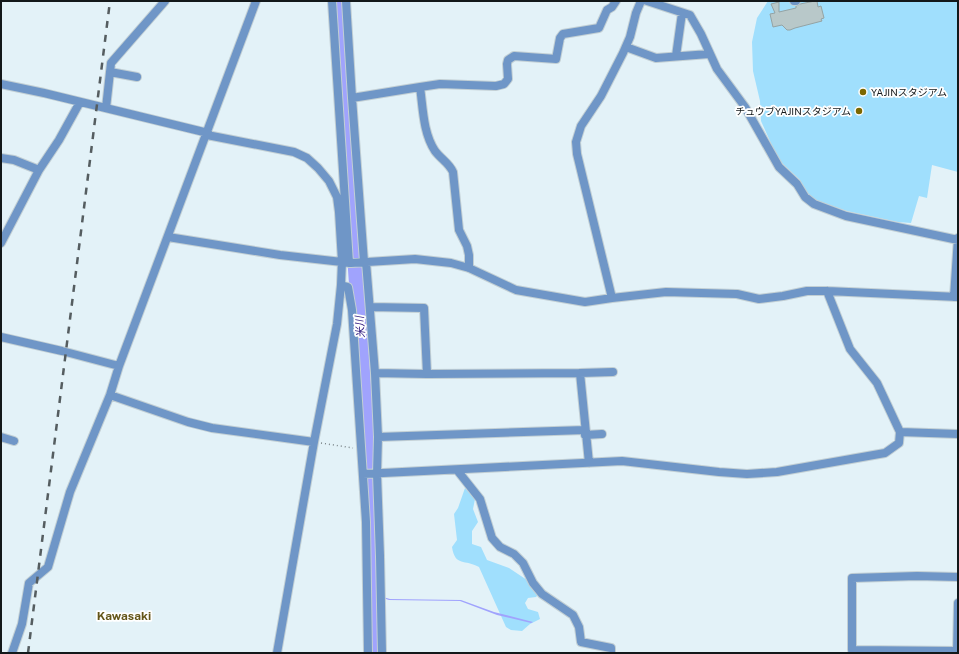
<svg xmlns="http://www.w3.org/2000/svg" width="959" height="654" font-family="'Public Sans','Noto Sans JP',sans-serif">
<rect width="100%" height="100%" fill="#e3f2f8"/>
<path fill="#a0dffd" d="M768,1H958V172L932,165L927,198L919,196L911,223L898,222L847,211L815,200L808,194L800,180L782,163L774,150L761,121L760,101L753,71L752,42L757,18Z
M465,488L475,499L473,509L478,522L472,531V544L481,547L487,560L509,568L530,582L538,595L536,597L528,598L525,603L528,609L538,612L540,619L530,624L522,631L511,630L506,627L479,567C465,559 455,567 452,547L457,540L454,514L458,508Z"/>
<path fill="#a0a3fd" d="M383,597L390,599L461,600L494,612L533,622L531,623L497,615L460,601L389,600L383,598Z"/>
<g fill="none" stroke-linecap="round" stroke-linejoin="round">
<path stroke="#a0a3fd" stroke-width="15" d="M339,1L344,75L348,162L368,449L371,545L375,616L374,653"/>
</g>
<path fill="#b8c8c9" stroke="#94a3a4" d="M815,1H817L818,7L821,6L824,18L821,19L822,21L795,28L790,30H787L782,25L773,27L770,14L775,13L771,4L779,2V12L796,8V6L800,4Z"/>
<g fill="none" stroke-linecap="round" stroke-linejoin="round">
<defs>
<path id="minor" d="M332,1L349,263
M346,1L352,98L420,87
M647,1L690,15L701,34L717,69L745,107L779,167L797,184L805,197L814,204L846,216L958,240
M794,1H796
M626,47L656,58L709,54
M676,56L682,13
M110,72L137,77
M1,84L44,93L208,133
M352,98L364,262
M106,108L111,63L165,1
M207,135L294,152L307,158L318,168L329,181L337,197L339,212L342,261L341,285L337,324L314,442L277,653
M1,158L14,160L39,170
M168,237L280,255L351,263L415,259L451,263L469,268L516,290L585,302L612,298L666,292L737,294L759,299L783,296L807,291H827L958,297
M1,243L39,170L59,140L80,102
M366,262L375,373L378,437L377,474L380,556L382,653
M469,268V255L467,246L459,230L453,172C449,163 441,159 435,151C423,133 423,108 420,87L440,84L496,86L504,84L508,79L507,64L508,60L514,56L556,59L560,38L563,34L599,28L607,10L612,7L616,1
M341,285L348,287L352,310L366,522L368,653
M827,291L850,349L877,383L900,432
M954,297L958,238
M612,298L577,154L576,142L581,126L601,96L623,53L630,37L636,13L641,1
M370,307L424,308L427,374L375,373
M1,337L62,351L119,366
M580,373L613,372
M427,374L580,373L589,463
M110,395L188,422L212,428L314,442
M585,435L602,434
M1,437L14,441
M378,437L585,430
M457,470L480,499L492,538L500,547L514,554L523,563L533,583L542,594L573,615L579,627L581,642L611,648V653
M363,474L622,461L719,472L747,474L777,472L885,453L899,443L900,432L958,434
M958,577L917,576L852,578V650L958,651
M12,653L22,624L29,583L48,567L70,492L110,395L119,366L256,1
M957,653L958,603"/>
</defs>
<use href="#minor" stroke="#c2cfd4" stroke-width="10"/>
<path stroke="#7b8589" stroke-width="1.5" stroke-dasharray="1 3" stroke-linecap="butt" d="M321,443L353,448"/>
<use href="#minor" stroke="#6f96c7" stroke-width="8"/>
<path stroke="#555d60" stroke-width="2.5" stroke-dasharray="7 7" stroke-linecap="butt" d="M28,653L110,1"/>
</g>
<g fill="#7c6800" stroke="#fff" stroke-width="1.5">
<circle cx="863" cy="92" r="4"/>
<circle cx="859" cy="111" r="4"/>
</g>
<g text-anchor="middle" stroke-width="3.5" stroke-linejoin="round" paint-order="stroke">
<g font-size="10" fill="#13181a" stroke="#fff" text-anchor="start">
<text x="871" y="96">YAJINスタジアム</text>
<text x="851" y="115" text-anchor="end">チュウブYAJINスタジアム</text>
</g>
<g font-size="11" font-style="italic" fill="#2a147c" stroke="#fff">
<text transform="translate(360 327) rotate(-94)" y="4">米川</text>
</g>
<g font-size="12" font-weight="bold" fill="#635518" stroke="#fff">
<text x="124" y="620">Kawasaki</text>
</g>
</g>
<rect width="959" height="654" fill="none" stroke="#13181a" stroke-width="4"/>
</svg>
